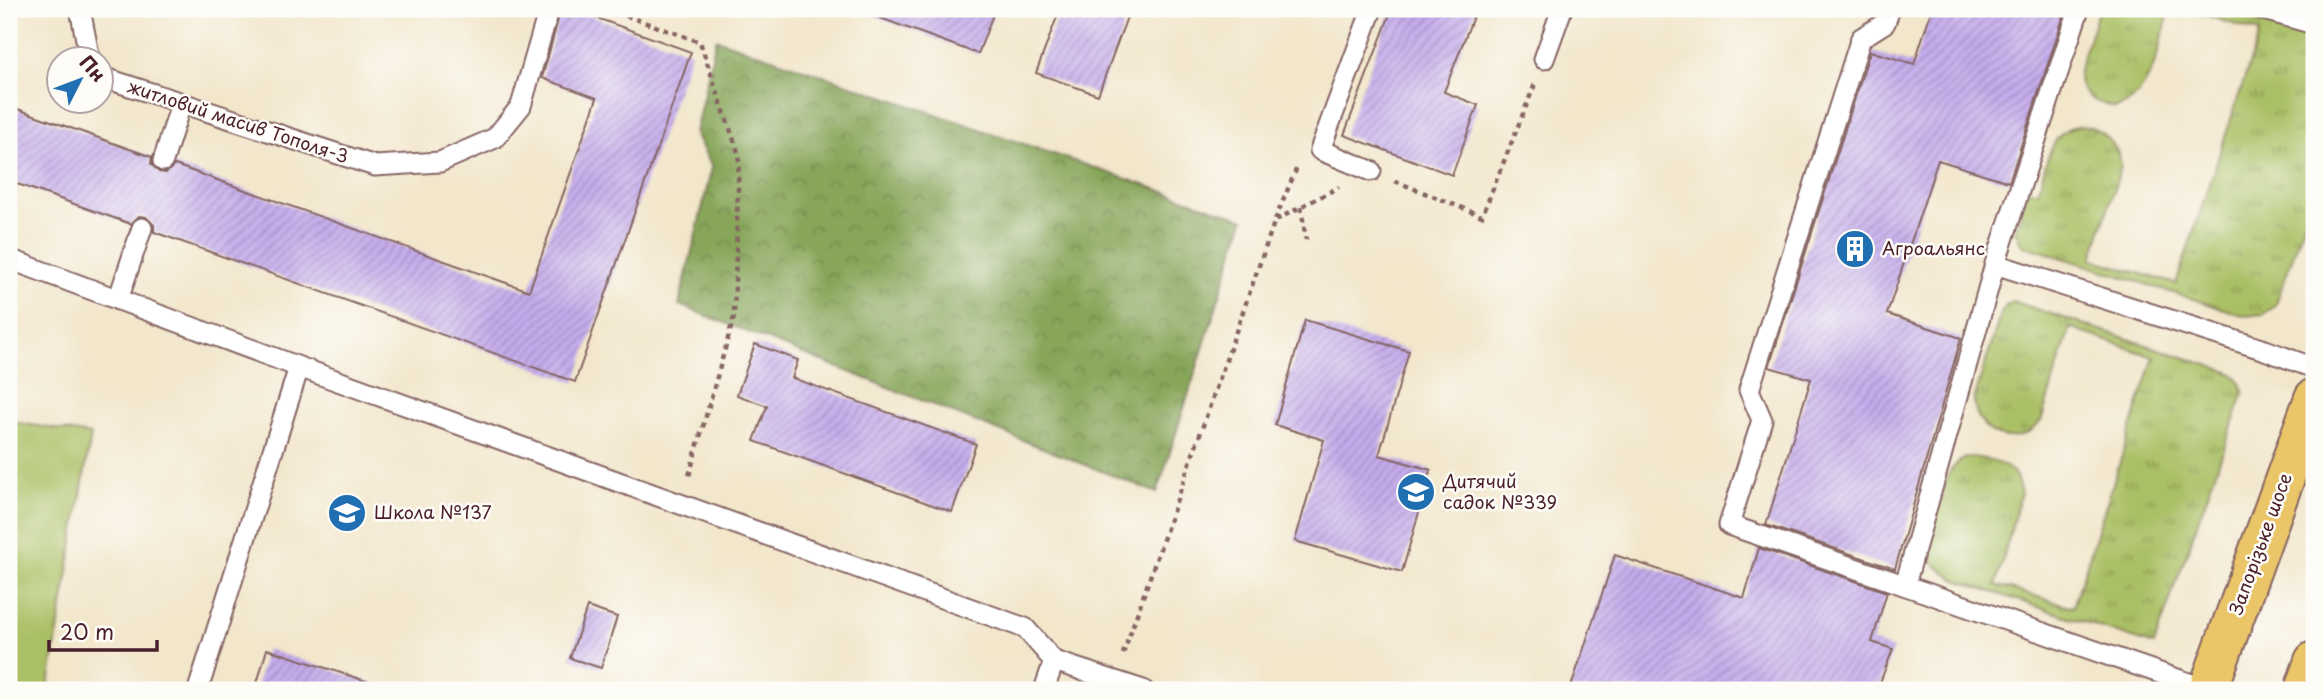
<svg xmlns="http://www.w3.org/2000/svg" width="2323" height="699" font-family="'Playpen Sans',sans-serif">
<defs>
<pattern id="grass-tufts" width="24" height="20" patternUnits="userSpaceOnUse" patternTransform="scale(1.75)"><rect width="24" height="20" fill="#aac065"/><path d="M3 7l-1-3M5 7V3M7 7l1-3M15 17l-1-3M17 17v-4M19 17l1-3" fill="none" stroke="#8c9b53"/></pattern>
<pattern id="forest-crowns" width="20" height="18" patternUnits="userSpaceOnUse" patternTransform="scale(1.75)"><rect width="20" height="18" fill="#87a65a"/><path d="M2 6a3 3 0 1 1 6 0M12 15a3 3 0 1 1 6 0" fill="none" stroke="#70874b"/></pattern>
<pattern id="building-hatch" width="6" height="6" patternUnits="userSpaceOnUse" patternTransform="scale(1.75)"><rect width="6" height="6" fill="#c5acec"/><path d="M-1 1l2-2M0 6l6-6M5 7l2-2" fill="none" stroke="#a28bbf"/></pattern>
</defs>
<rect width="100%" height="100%" fill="#fdfcf7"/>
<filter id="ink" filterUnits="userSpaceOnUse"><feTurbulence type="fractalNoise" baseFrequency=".0143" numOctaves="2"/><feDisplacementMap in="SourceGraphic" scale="14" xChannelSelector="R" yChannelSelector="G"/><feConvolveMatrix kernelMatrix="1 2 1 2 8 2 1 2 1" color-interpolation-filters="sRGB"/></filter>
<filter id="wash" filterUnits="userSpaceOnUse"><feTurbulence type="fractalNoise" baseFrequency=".00686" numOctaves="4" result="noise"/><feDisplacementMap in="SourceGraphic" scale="28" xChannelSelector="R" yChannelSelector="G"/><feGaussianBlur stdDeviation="1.57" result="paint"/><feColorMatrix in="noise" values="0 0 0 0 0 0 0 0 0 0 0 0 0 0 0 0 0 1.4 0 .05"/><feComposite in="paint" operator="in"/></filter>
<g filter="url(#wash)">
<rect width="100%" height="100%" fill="#f2e6cb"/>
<path fill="url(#grass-tufts)" stroke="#7a7048" stroke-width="2" d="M2099,9H2170C2160,41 2153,100 2115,108C2095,102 2079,97 2078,73Z
M2184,9H2213L2314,38V197L2275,306L2263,314L2246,316L2022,245L2015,231L2028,189L2038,192C2043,176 2047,152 2057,139C2080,111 2119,135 2121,167L2092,259L2176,284L2260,32Z
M2012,301L2232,373L2240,381L2244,392L2154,645L1956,580C1948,575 1940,571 1934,563C1921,543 1943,495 1949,473C1953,467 1959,461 1966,458C1977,455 2006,464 2013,472C2018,478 2019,486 2021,493L1996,585L2073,607L2154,357L2070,328L2041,421C2018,451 1976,437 1974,400L2001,313L2007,304Z"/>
<path fill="url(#forest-crowns)" stroke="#686242" stroke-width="2" d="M716,39L1244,219L1157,493L679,305L712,167L695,133Z"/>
<path fill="#aac065" stroke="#7a7048" stroke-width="2" d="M9,421L91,435L48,690H9Z"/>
<g id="blocks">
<path fill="url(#building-hatch)" d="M561,9H572L691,52L575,382L154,232V225L146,217L139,216L131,224L9,181V106L152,157L151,164L159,172L166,173L175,165L529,291L597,98L542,78Z
M864,9H995L978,54L864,12Z
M1060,9H1130L1098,95L1036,73Z
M1392,9H1476L1444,92L1478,105L1452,175L1344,135Z
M1932,9H2066L2009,182L1938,160L1887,314L1961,338L1895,569L1766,525L1811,379L1769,367L1870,51L1914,64Z
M1305,320L1409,351L1379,455L1431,470L1402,572L1295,541L1324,440L1275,425Z
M755,344L798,360L792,378L976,444L952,512L754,441L767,406L737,395Z
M1759,548L1887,592L1872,642L1893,649L1877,690H1570L1615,555L1744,598Z
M587,607L617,617L601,668L570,658Z
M267,649L375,684L374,690H255Z"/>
</g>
</g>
<g filter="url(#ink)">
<use href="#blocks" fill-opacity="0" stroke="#856563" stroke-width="2"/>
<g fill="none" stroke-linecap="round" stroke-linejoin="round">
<defs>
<path id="lane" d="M80,9L90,60
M1890,9L1885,23L1861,38L1749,390L1762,420L1729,525L2209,690
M2260,9L2314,24
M1544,59L1562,9
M102,77L375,166L440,162L495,138L521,106L549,9
M163,161L181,104
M1371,171L1320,150L1372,9
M9,259L299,367L1025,628L1054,661L1143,690
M1995,264L2265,350L2314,368
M118,300L142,228
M1905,585L1995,264L2079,9
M198,690L299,367
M1044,690L1054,661"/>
<path id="primary" d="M2208,690L2314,398
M2304,690L2314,661"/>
</defs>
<use href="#lane" stroke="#856563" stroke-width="23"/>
<use href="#primary" stroke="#856563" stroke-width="42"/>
<path stroke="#856563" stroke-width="4.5" stroke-dasharray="5 5" stroke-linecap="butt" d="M607,9L700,42L739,155L734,317L689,476
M1395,181L1482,216L1535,84
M1301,207L1306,240
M1276,220L1339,187
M1123,654L1275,220L1298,165"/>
<use href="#lane" stroke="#fff" stroke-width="19"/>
<use href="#primary" stroke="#eac669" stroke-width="38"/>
</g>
</g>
<defs>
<symbol id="building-disc" viewBox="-11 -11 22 22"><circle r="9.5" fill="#1f6fb2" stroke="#fdfcf7"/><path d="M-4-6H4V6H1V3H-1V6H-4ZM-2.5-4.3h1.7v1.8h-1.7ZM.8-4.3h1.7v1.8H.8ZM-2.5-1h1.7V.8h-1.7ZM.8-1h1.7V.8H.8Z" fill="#fff"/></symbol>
<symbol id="school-disc" viewBox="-11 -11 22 22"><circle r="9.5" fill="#1f6fb2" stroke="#fdfcf7"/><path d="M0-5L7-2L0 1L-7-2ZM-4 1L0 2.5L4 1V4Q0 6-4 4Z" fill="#fff"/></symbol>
</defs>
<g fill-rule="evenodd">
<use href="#building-disc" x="1833" y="227" width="44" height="44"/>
<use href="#school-disc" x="1394" y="470" width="44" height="44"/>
<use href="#school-disc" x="325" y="491" width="44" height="44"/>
</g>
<g text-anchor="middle" stroke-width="5" stroke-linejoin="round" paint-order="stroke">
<g font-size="18" fill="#4a1f2b" stroke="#fdfcf7">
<text transform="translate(238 122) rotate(18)" y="6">житловий масив Тополя-3</text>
<text transform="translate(2261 544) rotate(-70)" y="6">Запорізьке шосе</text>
</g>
<g font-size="18" fill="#4a1f2b" stroke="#fdfcf7" text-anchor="start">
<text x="1882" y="255">Агроальянс</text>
<text x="1443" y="488">Дитячий<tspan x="1443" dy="21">садок №339</tspan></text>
<text x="374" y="519">Школа №137</text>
</g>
</g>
<rect width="2323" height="699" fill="none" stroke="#fdfcf7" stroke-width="35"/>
<g transform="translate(80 80) rotate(48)"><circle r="33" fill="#fdfcf7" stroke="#b5a4a5" stroke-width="2"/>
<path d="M0-5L12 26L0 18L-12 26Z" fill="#1f6fb2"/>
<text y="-10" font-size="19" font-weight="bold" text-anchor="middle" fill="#4a1f2b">Пн</text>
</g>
<path d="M49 640v10h108v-10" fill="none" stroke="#4a1f2b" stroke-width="3.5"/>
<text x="60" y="640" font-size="21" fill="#4a1f2b" stroke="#fdfcf7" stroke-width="5" paint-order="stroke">20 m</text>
</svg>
